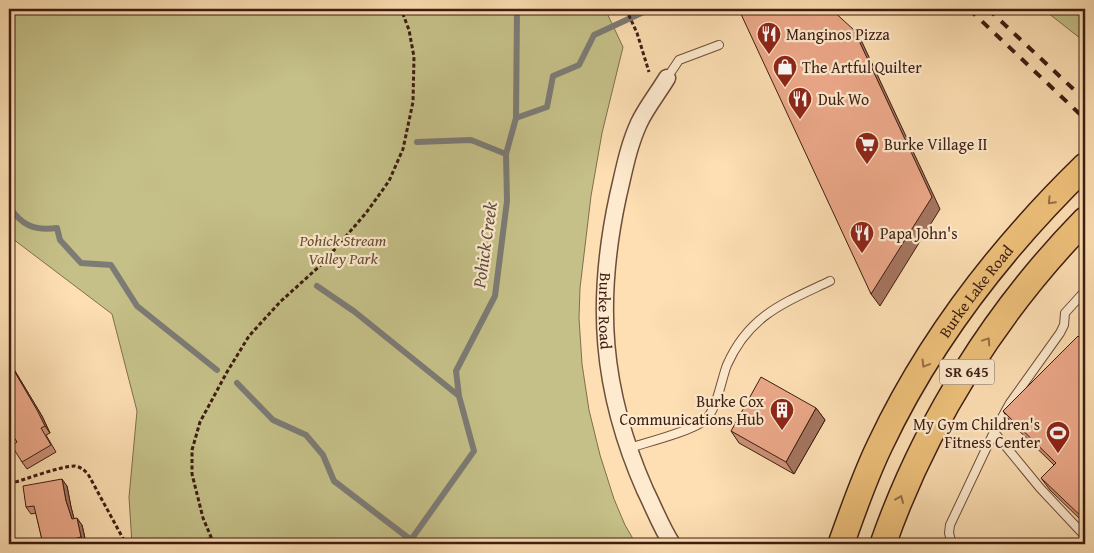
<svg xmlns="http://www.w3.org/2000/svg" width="1094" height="553" font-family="'Gentium Book Plus',serif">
<rect width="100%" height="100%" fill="#fddfb3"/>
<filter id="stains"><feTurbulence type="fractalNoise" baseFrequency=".004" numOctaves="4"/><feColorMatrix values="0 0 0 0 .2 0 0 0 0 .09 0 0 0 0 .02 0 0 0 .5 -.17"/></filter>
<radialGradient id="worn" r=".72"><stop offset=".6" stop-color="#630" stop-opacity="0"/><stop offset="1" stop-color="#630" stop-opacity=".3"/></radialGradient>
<path fill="#c5c088" stroke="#816e4c" d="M9,9H605L623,47L602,133L591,196L580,288L579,318L582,364L589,410L600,455L614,499L625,525L636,544H132L129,497L137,411L112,314L9,236Z
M1043,9H1085V42Z"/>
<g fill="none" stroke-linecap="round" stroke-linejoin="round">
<path stroke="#7c7b76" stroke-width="6" d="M516,118L547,107L553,76L579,65L594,35L650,9
M417,142L471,140L506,154
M9,206C21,225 34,231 57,228L60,240L81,263L111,265L137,306L217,370
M317,286L355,312L459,396
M237,383L273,420L306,435L323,455L334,481L411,540
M408,544L474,451L459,396L456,371L495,296L507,201L506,154L516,118L517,9"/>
<defs>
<path id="service" d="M667,78L679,60L719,45
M994,432L1040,488L1085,536
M629,448C648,442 689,432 704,421C717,411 721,380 727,365C749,315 784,303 830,281
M952,544L949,533L950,525L994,432L1010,403L1060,333L1064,325L1065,313L1085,291"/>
<g id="minor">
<path id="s1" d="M667,78C658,93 646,108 639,123C628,147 624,171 618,196C595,302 601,390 645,490C654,508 661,527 672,544"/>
</g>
<g id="primary">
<path id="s2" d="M841,544C853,511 864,478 880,445C929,341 1003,246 1085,166"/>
<path d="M883,544C925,424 996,311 1085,220"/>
</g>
</defs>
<use href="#service" stroke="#6d4e3a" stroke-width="10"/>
<use href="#minor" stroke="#6d4e3a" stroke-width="19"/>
<use href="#primary" stroke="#3d1d11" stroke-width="28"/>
<path stroke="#3d1d11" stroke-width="3" stroke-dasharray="4 2.5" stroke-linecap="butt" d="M626,9L637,33L649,72
M9,484C24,480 60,466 75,466C81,467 84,470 88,474L126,544
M195,544L211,538
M214,544L203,518L192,474V450L200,422L227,372L249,336L280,302L323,263L366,213L389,181L403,149L413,102L414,57L409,30L401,9"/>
<use href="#service" stroke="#feeace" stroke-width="8"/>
<use href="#minor" stroke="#feeace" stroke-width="16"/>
<use href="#primary" stroke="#eec07a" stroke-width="25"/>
<path stroke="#3d1d11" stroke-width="4" stroke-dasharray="9 9" stroke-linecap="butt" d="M969,9L1085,119
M988,9L1085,100"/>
</g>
<path fill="#cc9177" stroke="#3d1d11" d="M1085,343V524L1050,490L1041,478L1054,465L1011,423L1003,411Z
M9,361L42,416L50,433L46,435L56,452L27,469L22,462L17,442L9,429Z
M816,408L825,420L794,474L739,443L731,431Z
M67,486L71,507L74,519L82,525L86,543L82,544H43L36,513L31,514L26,507Z"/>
<path fill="#a67661" stroke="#3d1d11" d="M854,30L862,42L940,209L880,306L871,294Z
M9,361L42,416L50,433L45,426Z
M816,408L825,420L794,474L786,462Z
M62,479L67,486L71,507L76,526L72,519L66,501Z
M77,518L82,525L86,543L81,537Z"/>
<path fill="#eda98a" stroke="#3d1d11" d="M746,9H831L854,30L932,197L871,294L740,12Z
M1078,336L1085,343V520L1041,478L1056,463L1003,411Z
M9,362L37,410L45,426L41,428L51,445L22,462L12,446L17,442L9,429Z
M761,377L816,408L786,462L731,431Z
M62,479L66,501L72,519L77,518L81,537L77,538L79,544H43L34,506L26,507L23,486Z"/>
<defs><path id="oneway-chevron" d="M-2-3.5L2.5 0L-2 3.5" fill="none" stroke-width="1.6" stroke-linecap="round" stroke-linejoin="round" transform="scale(1.25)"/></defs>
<g stroke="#966e46">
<use href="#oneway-chevron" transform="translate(1051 201) rotate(134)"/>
<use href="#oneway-chevron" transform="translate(987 341) rotate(-56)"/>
<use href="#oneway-chevron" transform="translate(925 364) rotate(121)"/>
<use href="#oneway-chevron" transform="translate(900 499) rotate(-67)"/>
</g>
<defs>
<symbol id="restaurant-pin" viewBox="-11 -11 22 30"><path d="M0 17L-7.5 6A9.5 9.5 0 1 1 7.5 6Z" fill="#8f2418" stroke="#feeace"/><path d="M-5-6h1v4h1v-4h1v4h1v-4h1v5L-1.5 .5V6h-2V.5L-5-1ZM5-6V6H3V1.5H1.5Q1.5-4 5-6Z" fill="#fff"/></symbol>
<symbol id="shop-pin" viewBox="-11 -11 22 30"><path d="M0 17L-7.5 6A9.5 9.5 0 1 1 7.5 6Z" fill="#8f2418" stroke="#feeace"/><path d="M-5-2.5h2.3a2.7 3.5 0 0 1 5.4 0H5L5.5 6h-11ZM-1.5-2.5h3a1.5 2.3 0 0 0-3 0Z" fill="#fff"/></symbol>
<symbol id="supermarket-pin" viewBox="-11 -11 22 30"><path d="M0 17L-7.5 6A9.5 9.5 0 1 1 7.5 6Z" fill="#8f2418" stroke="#feeace"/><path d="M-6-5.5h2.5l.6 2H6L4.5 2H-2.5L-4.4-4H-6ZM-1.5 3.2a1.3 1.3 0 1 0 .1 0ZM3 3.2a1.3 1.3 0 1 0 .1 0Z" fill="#fff"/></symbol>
<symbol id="building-pin" viewBox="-11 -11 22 30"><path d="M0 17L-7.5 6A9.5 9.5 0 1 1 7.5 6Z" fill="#8f2418" stroke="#feeace"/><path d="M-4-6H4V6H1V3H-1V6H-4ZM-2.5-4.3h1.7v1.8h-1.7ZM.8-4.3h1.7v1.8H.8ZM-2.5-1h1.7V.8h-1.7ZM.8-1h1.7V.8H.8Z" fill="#fff"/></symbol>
<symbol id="stadium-pin" viewBox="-11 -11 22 30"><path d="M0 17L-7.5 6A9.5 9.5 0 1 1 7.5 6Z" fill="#8f2418" stroke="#feeace"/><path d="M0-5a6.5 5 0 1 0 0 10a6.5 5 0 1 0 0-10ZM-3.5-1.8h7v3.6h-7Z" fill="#fff"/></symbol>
</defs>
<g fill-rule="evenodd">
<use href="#restaurant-pin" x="755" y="20" width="28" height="38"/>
<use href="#shop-pin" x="771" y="53" width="28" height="38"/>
<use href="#restaurant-pin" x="786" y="85" width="28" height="38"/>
<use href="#supermarket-pin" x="853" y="130" width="28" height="38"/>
<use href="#restaurant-pin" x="848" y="219" width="28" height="38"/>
<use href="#building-pin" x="768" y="396" width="28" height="38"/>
<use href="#stadium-pin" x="1044" y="419" width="28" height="38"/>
</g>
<g text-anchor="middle" stroke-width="4.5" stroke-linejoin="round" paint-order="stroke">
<rect fill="#feeace" stroke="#775a4a" stroke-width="1" x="939.5" y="359.5" width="55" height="25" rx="4"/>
<g font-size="15" font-weight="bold" fill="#3d1d11">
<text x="967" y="377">SR 645</text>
</g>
<g font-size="16" fill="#3d1d11" stroke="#feeace" text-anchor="start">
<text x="786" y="40">Manginos Pizza</text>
<text x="802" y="73">The Artful Quilter</text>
<text x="818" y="105">Duk Wo</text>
<text x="884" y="150">Burke Village II</text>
<text x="880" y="239">Papa John's</text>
<text x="764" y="407" text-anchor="end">Burke Cox<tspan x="764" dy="18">Communications Hub</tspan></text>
<text x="1040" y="430" text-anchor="end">My Gym Children's<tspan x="1040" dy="18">Fitness Center</tspan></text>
</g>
<g font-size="16" font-style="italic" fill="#664e35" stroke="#feeace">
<text x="343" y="246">Pohick Stream<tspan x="343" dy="18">Valley Park</tspan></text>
</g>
<g font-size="16" fill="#3d1d11" stroke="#feeace">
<text dy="6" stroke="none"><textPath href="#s2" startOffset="288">Burke Lake Road</textPath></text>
<text dy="6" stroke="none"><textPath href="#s1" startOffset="245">Burke Road</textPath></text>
</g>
<g font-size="18" font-style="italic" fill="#5c4c43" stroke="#feeace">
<text transform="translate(485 245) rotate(-82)" y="6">Pohick Creek</text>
</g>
</g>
<rect width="1094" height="553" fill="none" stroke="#fddfb3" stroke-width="30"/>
<rect x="10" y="10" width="1074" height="533" fill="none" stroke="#3d1d11" stroke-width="2.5"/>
<rect x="15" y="15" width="1064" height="523" fill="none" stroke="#3d1d11"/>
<rect width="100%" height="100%" filter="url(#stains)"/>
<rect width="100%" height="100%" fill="url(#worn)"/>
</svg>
